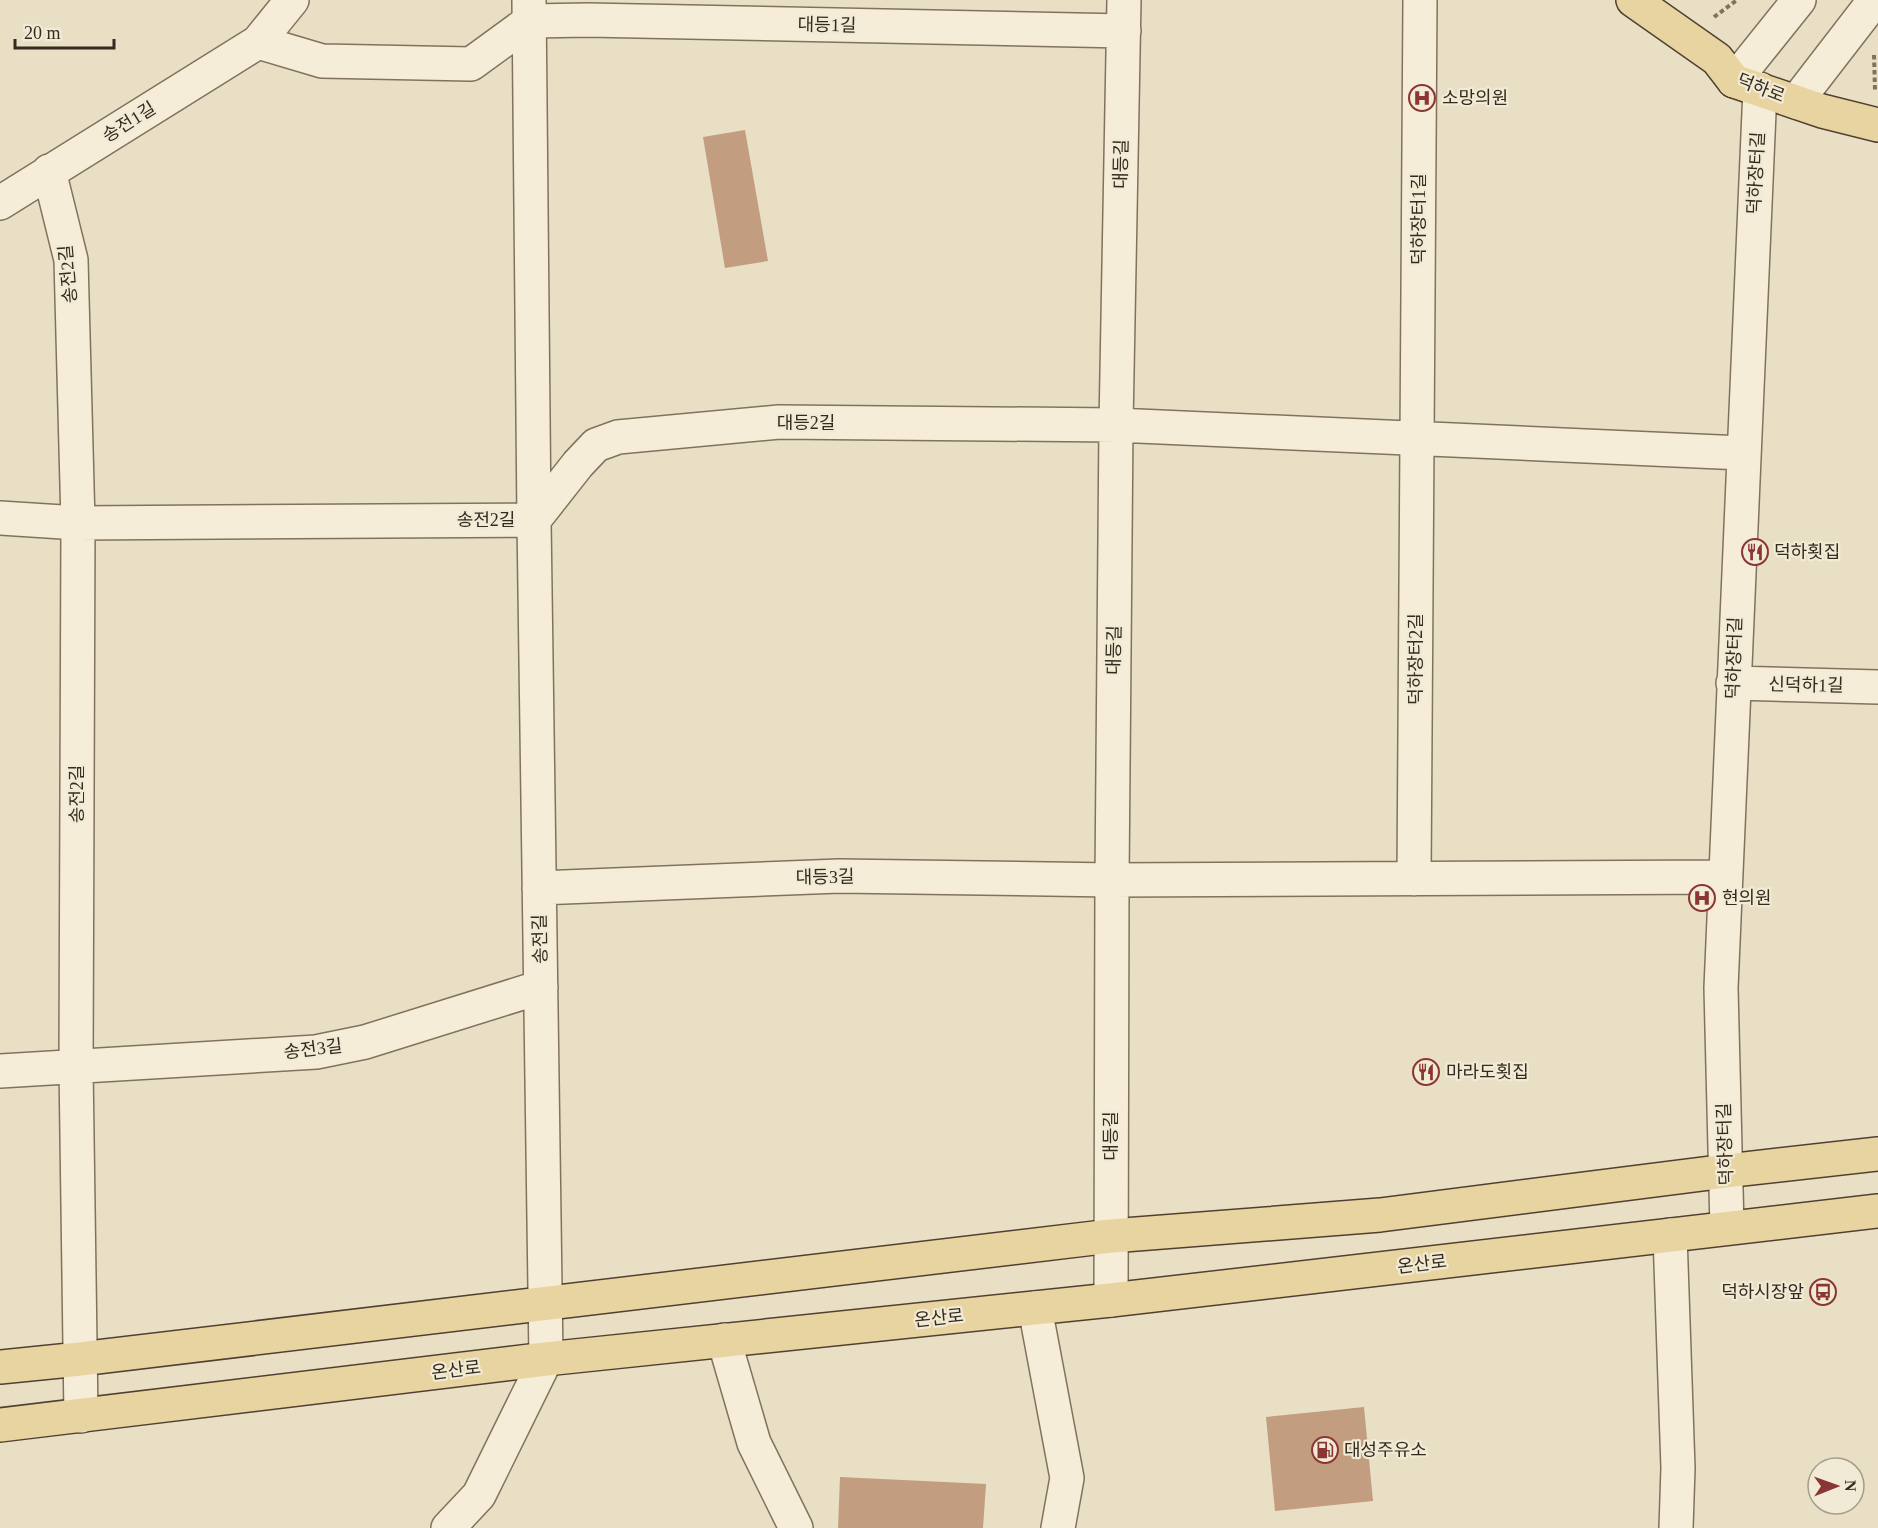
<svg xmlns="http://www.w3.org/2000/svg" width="1878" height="1528" font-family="'Times New Roman','Noto Sans KR',serif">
<rect width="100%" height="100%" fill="#e9dfc5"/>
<path fill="#c39d7f" d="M745,130L768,261L725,268L703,137Z
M1364,1407L1373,1501L1275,1511L1266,1417Z
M840,1477L986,1484L983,1528H838Z"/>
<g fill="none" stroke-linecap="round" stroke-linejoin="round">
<defs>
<path id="minor" d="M258,42L322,61L471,64L530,21L588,20L1124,31
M1734,81L1799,0
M1796,102L1867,10L1878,2
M49,171L71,260L78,523L76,1066L81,1416
M0,203L258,42L292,0
M0,518L78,523L534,520
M534,520L578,464L596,445L618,437L779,422L1116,425L1742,453
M1733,683L1878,687
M1414,879L1420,0
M539,888L839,876L1112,880L1725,877
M0,1071L316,1052L365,1042L541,987
M1727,1228L1721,988L1760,89
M1670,1235L1678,1468L1676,1528
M1111,1300L1112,880L1116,425L1124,0
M1035,1308L1067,1478L1058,1528
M724,1340L754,1443L796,1528
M448,1528L479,1495L546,1359L534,520L529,0"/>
<path id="major" d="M1633,0L1717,59L1734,81L1822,111L1878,125
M0,1367L80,1359L1111,1236L1380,1215L1726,1171L1878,1154
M0,1425L546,1359L1111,1300L1878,1211"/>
</defs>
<use href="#minor" stroke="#82725d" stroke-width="36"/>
<use href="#major" stroke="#514031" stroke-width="36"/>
<path stroke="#82725d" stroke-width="4" stroke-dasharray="4.5 3" stroke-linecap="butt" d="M1714,17L1737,0
M1874,55L1875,90"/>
<use href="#minor" stroke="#f5edd8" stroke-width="33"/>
<use href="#major" stroke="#e8d4a1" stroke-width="33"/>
</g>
<defs>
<symbol id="hospital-ring" viewBox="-11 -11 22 22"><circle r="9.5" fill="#f1ead4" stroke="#8b3534" stroke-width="1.5"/><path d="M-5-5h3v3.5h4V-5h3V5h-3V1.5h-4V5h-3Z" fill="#8b3534"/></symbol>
<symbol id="restaurant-ring" viewBox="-11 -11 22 22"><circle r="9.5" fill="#f1ead4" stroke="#8b3534" stroke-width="1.5"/><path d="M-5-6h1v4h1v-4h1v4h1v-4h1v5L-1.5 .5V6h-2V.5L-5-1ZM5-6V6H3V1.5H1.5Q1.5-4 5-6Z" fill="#8b3534"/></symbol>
<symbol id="bus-ring" viewBox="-11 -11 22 22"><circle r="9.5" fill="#f1ead4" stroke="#8b3534" stroke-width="1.5"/><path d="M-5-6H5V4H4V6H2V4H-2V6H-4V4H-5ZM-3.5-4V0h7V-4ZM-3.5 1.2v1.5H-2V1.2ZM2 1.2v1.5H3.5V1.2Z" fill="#8b3534"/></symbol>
<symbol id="fuel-ring" viewBox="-11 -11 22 22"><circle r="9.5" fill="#f1ead4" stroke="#8b3534" stroke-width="1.5"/><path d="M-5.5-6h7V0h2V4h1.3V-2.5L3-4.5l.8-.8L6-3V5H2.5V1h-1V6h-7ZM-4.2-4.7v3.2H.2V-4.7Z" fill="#8b3534"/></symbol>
</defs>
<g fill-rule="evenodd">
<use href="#hospital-ring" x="1407" y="83" width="30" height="30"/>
<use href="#restaurant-ring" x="1740" y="537" width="30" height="30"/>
<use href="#hospital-ring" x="1687" y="883" width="30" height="30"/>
<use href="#restaurant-ring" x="1411" y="1057" width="30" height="30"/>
<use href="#bus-ring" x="1808" y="1277" width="30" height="30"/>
<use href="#fuel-ring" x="1310" y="1435" width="30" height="30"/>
</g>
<g text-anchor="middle" stroke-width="4.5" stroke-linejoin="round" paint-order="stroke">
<g font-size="18" fill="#342a1f" stroke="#f1ead4">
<text transform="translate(827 25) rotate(1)" y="6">대등1길</text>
<text transform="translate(1761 88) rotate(21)" y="6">덕하로</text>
<text transform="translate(129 122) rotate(-32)" y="6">송전1길</text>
<text transform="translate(1121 164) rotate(-89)" y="6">대등길</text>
<text transform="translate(1756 173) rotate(-87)" y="6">덕하장터길</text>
<text transform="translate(1419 219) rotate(-90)" y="6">덕하장터1길</text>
<text transform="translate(68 274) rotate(-95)" y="6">송전2길</text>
<text x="806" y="429">대등2길</text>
<text x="486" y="526">송전2길</text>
<text transform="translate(1114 650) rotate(-89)" y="6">대등길</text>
<text transform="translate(1734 658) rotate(-88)" y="6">덕하장터길</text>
<text transform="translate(1416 659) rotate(-90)" y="6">덕하장터2길</text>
<text transform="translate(1806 685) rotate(1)" y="6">신덕하1길</text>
<text transform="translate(77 794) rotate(-90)" y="6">송전2길</text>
<text transform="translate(825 877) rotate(-1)" y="6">대등3길</text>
<text transform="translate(540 939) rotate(-91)" y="6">송전길</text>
<text transform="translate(313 1049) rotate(-7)" y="6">송전3길</text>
<text transform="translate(1111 1136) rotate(-90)" y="6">대등길</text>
<text transform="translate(1725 1144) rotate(-92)" y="6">덕하장터길</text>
<text transform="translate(1422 1264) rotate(-7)" y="6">온산로</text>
<text transform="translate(939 1318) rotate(-6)" y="6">온산로</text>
<text transform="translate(456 1370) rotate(-7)" y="6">온산로</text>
</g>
<g font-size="18" fill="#342a1f" stroke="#f1ead4" text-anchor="start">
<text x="1442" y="104">소망의원</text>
<text x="1774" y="558">덕하횟집</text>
<text x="1722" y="904">현의원</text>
<text x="1446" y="1078">마라도횟집</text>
<text x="1804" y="1298" text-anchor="end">덕하시장앞</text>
<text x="1344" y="1456">대성주유소</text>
</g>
</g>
<g transform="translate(1836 1486) rotate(89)"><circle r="28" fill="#f1ead4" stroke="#a59d8c" stroke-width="1.5"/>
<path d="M0-4.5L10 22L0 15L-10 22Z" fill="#8b3534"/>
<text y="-9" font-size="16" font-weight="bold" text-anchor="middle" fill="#342a1f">N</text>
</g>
<path d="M15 39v9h99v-9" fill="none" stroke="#342a1f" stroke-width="3"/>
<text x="24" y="39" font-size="18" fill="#342a1f" stroke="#f1ead4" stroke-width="4.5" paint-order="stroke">20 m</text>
</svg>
